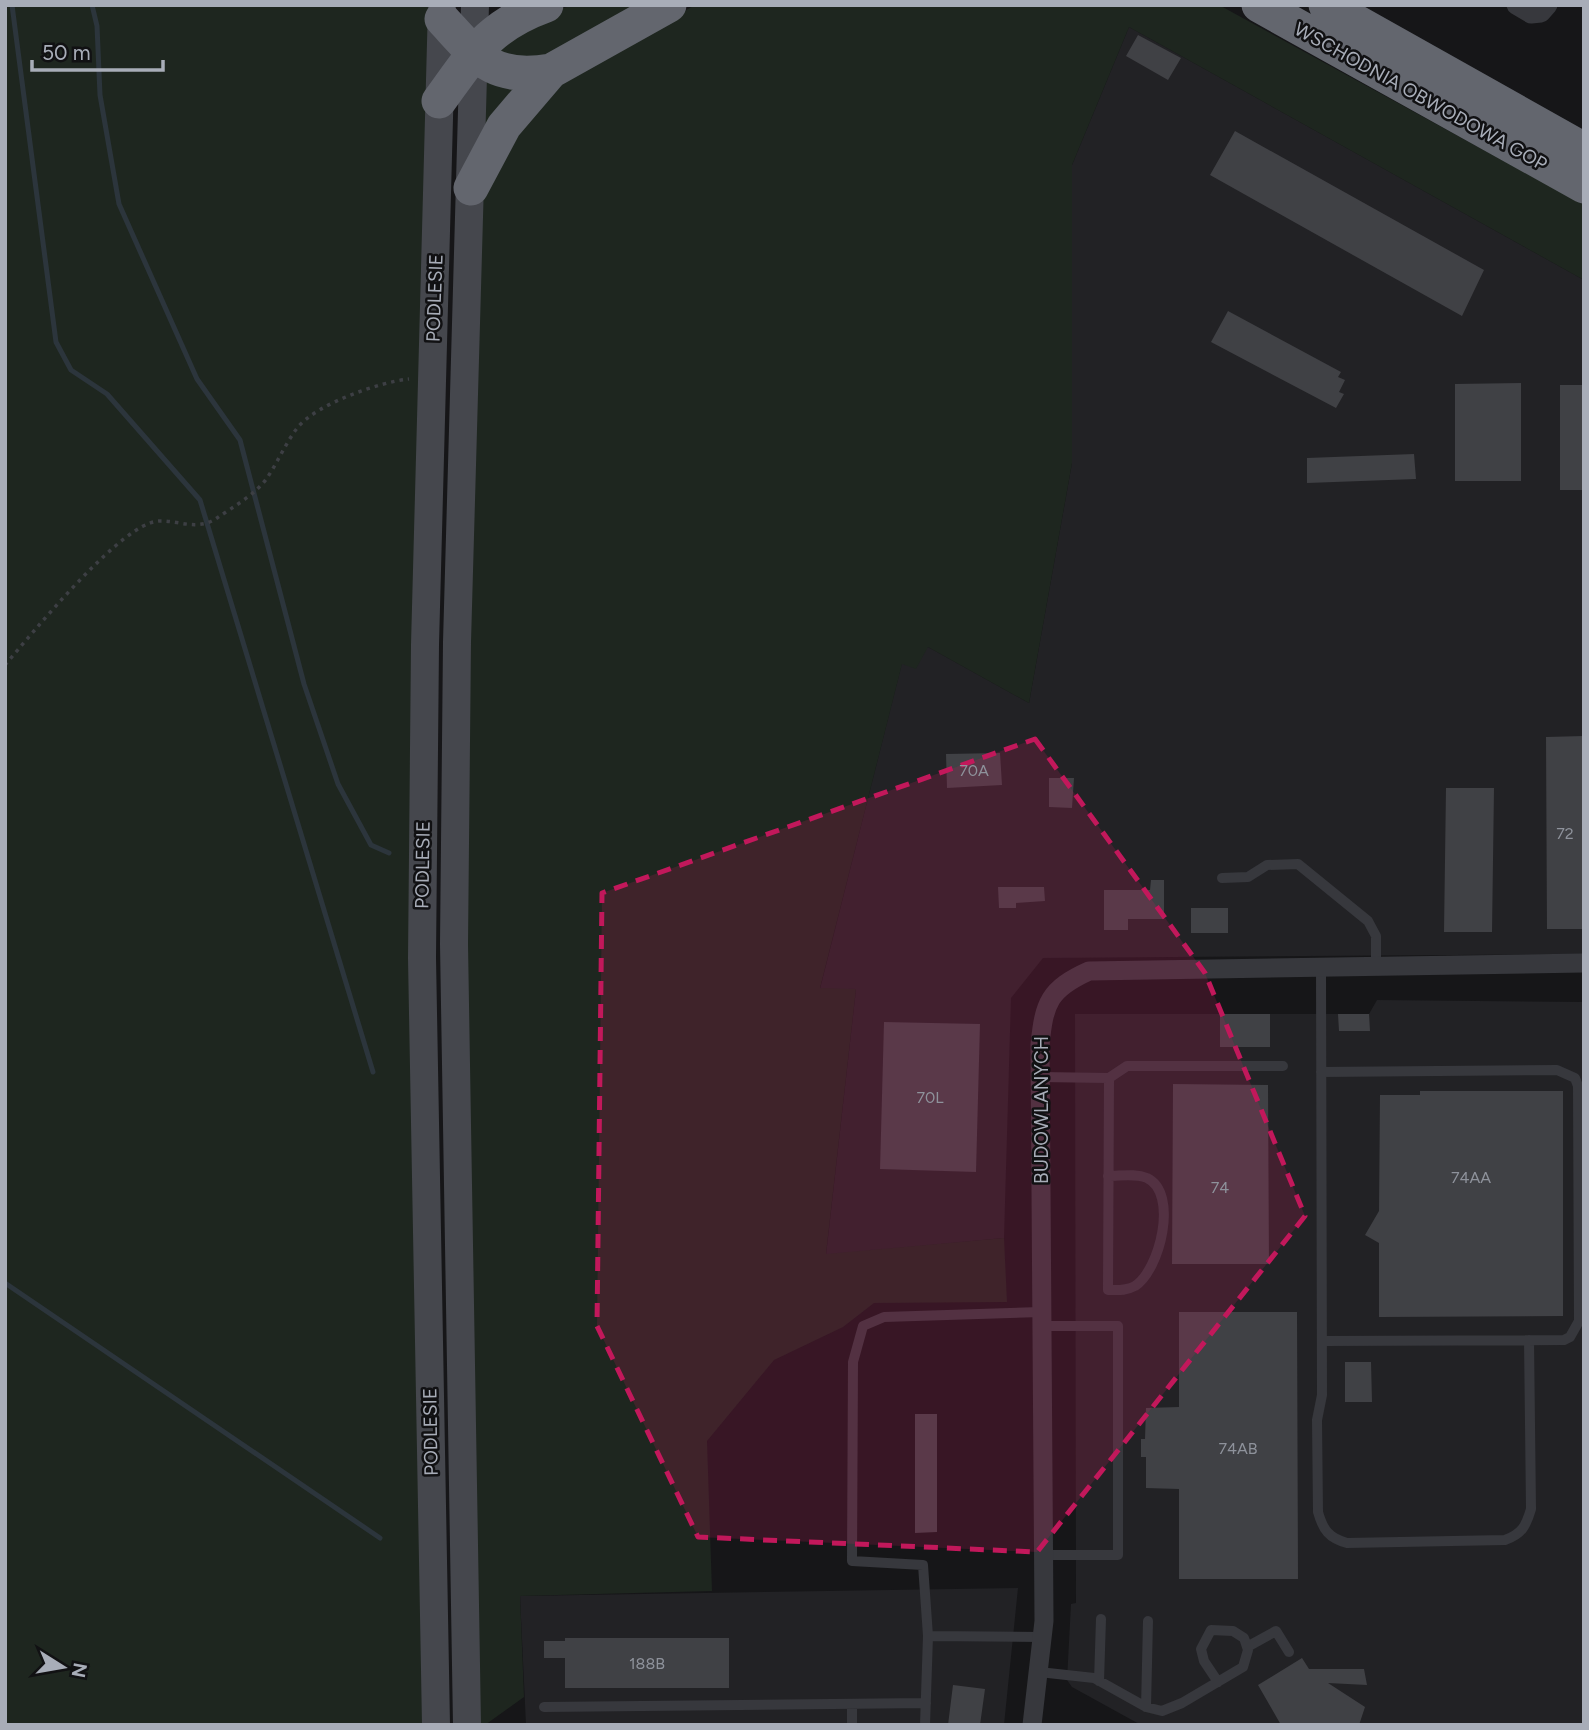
<svg xmlns="http://www.w3.org/2000/svg" width="1589" height="1730" font-family="Figtree,sans-serif">
<rect width="100%" height="100%" fill="#161618"/>
<path fill="#222225" d="M1129,27L1584,280V954L1043,958L1011,998L1004,1238L826,1255L856,989H820L902,663L928,647L1029,703L1072,463V165Z
M1377,1000L1584,1002V1725H1141L1072,1687L1067,1680L1071,1604L1076,1603L1075,1014H1369Z
M1018,1588L1004,1725H526L520,1596Z"/>
<path fill="#1e261f" d="M5,5H432L426,1725H5Z
M575,5H654L530,66L487,50L547,12Z
M695,5H1219L1584,205V280L1129,27L1072,165V463L1029,703L928,647L916,669L902,664L820,988L856,989L826,1254L1004,1238L1007,1302L874,1303L843,1327L774,1360L707,1441L712,1591L520,1596L524,1697L485,1725H477L465,967L478,212L485,181L537,96Z
M484,74L527,84L483,147Z"/>
<g fill="none" stroke-linecap="round" stroke-linejoin="round">
<path stroke="#2c353c" stroke-width="5" d="M12,5L56,342L71,370L107,394L200,500L373,1072
M92,5L97,26L100,95L119,204L197,379L240,440L304,684L338,784L371,845L389,853
M5,1283L380,1538"/>
</g>
<path fill="#404145" d="M1138,35L1181,58L1168,80L1126,56Z
M1235,131L1484,270L1462,316L1210,175Z
M1228,311L1341,372L1338,377L1345,380L1339,392L1344,394L1336,408L1211,342Z
M1521,383V481H1455V384Z
M1560,385H1584V490H1560Z
M1414,454L1416,479L1307,483V458Z
M1584,736V929H1547L1546,737Z
M1000,753L1002,785L947,788L946,754Z
M1049,778H1074L1072,808L1049,807Z
M1446,788H1494L1492,932H1444Z
M1151,880H1164V919H1128V930H1104V890H1150Z
M998,887H1044L1045,901L1016,903V908H999Z
M1191,908H1228V933H1191Z
M1220,1014H1270V1047H1220Z
M1338,1014H1369L1370,1031H1339Z
M884,1022L980,1024L976,1172L880,1169Z
M1173,1084L1268,1085L1269,1264H1172Z
M1420,1091H1563V1316L1379,1317V1243L1365,1235L1379,1211L1380,1095H1420Z
M1179,1312H1297L1298,1579H1179V1489L1146,1488V1457H1141V1439H1145L1146,1408L1179,1407Z
M1345,1362H1371L1372,1402H1345Z
M915,1414H937V1532L915,1533Z
M565,1638H729V1688H565V1658H544V1641H565Z
M1302,1658L1309,1669H1364L1367,1685L1328,1683L1365,1707L1359,1725H1281L1258,1685Z
M953,1685L985,1689L980,1725H948Z"/>
<g fill="none" stroke-linecap="round" stroke-linejoin="round">
<path stroke="#3d3f44" stroke-width="3.5" stroke-dasharray="3.5 5" stroke-linecap="butt" d="M5,665C34,631 111,537 150,523C170,515 194,534 217,518C233,507 256,494 267,478C278,462 286,442 298,427C317,404 379,382 409,379"/>
<path stroke="#37383d" stroke-width="10" d="M1222,878L1248,877L1267,865L1298,864L1368,921L1376,936V967
M1321,967L1322,1395L1317,1420L1318,1512C1323,1530 1329,1538 1347,1543L1505,1540C1522,1534 1526,1526 1531,1509L1529,1340
M1321,1072L1557,1070L1575,1078L1578,1086L1579,1321L1570,1337L1564,1340L1322,1341
M1040,1077L1109,1078
M1108,1176C1121,1176 1135,1173 1147,1178C1179,1193 1160,1270 1135,1286C1126,1291 1117,1290 1108,1290L1109,1078L1127,1066H1283
M1041,1326H1118V1555H1043
M928,1636L923,1565L852,1561L853,1362L863,1326L884,1317L1041,1312
M1247,1647L1276,1631L1289,1652
M1039,1672L1094,1678L1146,1707L1162,1711L1182,1703L1243,1667L1248,1650L1244,1638L1233,1631L1211,1630L1201,1649L1204,1661L1218,1682
M1099,1681L1101,1619
M544,1707L926,1703
M1146,1707L1148,1621
M852,1725V1704
M925,1725L928,1636L1042,1637"/>
<path stroke="#37383d" stroke-width="19" d="M1516,5L1531,14L1541,13L1548,5
M1032,1725L1044,1621L1040,1045C1044,1003 1049,989 1089,971L1584,963"/>
<path stroke="#45474d" stroke-width="28" d="M436,1725L422,958L425,645L442,5
M467,1725L454,944L457,642L475,5"/>
<path stroke="#63666e" stroke-width="35" d="M1259,5L1584,186
M1326,5L1584,150
M442,19C478,58 492,81 551,71L669,5
M439,101C474,53 488,26 546,5
M471,188L504,126L551,71"/>
</g>
<path fill="#c2185b" fill-opacity="0.2" stroke="#c2185b" stroke-width="5" stroke-dasharray="14 9" stroke-linejoin="round" d="M1035,739L1205,973L1305,1216L1037,1552L698,1537L597,1326L602,893Z"/>
<g text-anchor="middle" stroke-width="5" stroke-linejoin="round" paint-order="stroke">
<g font-size="16" fill="#8e929b">
<text x="974" y="776">70A</text>
<text x="1565" y="839">72</text>
<text x="930" y="1103">70L</text>
<text x="1471" y="1183">74AA</text>
<text x="1220" y="1193">74</text>
<text x="1238" y="1454">74AB</text>
<text x="647" y="1669">188B</text>
</g>
<g font-size="19" fill="#a8adb8" stroke="#111113">
<text transform="translate(1421 96) rotate(29)" y="7">WSCHODNIA OBWODOWA GOP</text>
<text transform="translate(434 298) rotate(-88)" y="7">PODLESIE</text>
<text transform="translate(422 865) rotate(-89)" y="7">PODLESIE</text>
<text transform="translate(1041 1110) rotate(-90)" y="7">BUDOWLANYCH</text>
<text transform="translate(430 1432) rotate(-91)" y="7">PODLESIE</text>
</g>
</g>
<rect width="1589" height="1730" fill="none" stroke="#a8adb8" stroke-width="14"/>
<g transform="translate(63 1667) rotate(101)" stroke="#111113" stroke-width="5" paint-order="stroke">
<path d="M0-5L12 26L0 18L-12 26Z" fill="#a8adb8"/>
<text y="-10" font-size="19" font-weight="bold" text-anchor="middle" fill="#a8adb8">N</text>
</g>
<path d="M32 60v10h131v-10" fill="none" stroke="#a8adb8" stroke-width="3.5"/>
<text x="42" y="60" font-size="21" fill="#a8adb8" stroke="#111113" stroke-width="5" paint-order="stroke">50 m</text>
</svg>
